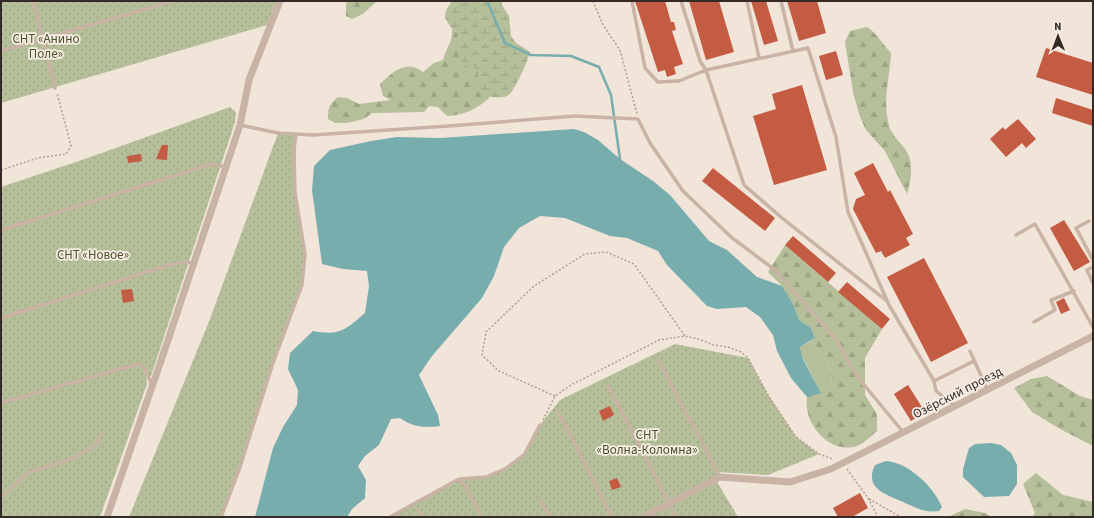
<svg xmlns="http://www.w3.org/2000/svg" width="1094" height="518" font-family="'Source Sans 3',sans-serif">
<defs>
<pattern id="forest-firs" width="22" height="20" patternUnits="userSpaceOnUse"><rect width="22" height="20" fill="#b5bf99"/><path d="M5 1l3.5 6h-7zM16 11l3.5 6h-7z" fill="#9ca484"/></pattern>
<pattern id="wetland-marsh" width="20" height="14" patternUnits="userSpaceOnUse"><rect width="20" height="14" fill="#b5bf99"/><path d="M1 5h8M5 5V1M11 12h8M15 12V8" fill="none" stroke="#9ca484"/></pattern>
<pattern id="garden-dots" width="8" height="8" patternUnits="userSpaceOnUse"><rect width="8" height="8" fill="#b5bf99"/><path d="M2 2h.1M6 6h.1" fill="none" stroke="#9ca484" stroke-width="1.8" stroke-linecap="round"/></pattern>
</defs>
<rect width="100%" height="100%" fill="#f1e4d9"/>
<path fill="#b5bf99" d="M811,341C825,360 832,361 832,387L821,393L803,358L800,347Z"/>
<path fill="url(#forest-firs)" d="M349,1H377L363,14L352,19L346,16V3Z
M867,27C878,34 882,44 891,53C890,75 883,98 888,121C890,135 900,141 907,152C914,164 911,182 907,194L885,151L866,130L860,117L853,92L845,42L850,31Z
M452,29L458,33L459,45L479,71C477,88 476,88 490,97C477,109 465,115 447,116L438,107L429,106L424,112L372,113L364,119L347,123H336L328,119C328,108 329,104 338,97L347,98L359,104L391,100L383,96L380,84C393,72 406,59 423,72L434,63L443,60C446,47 453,43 452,29Z
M785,245L882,329L865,358V395L877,414V431C871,436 863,444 857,446C829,455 803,423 807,397L832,387C832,361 825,360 811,341L815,338L811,328L799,320L793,304L782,286L768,272Z
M1047,376L1080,396L1093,400V446L1060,429L1032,412L1014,388L1031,379Z
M1036,473L1063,495L1093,502V517H1032L1035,513L1023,484Z
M965,509L985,513L992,517H948Z"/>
<path fill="url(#wetland-marsh)" d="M452,1H502V5L509,16L511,36L516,43L530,52C528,61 516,87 510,94C503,101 480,97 478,87C476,83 478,76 479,71L473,66L468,67L461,65L458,33L452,29L445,18L446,10Z"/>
<path fill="url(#garden-dots)" d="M1,1H276L267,25L1,103Z
M230,107L236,112L235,122L151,376H146L147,384L100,517H1V187L85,159Z
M278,133L296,135L295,193L305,254L302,285L273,363L239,470L221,517H129L210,319Z
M675,344L748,358L768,395L796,437L819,454L768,475L717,472V482L738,517H390L459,479L486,477L505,469L524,455L540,425L560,400Z"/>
<path fill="#78adad" d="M574,129L584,132L598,140L620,159L653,181L670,195L709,241L727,250L757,277L782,286L793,304L799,320L811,328L815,338L800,347L803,359L821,393L807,397L791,378L777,351L773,335L760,317L746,307L717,309L707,306L667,265L658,251L627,238L610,236L565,218L540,216L519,228L504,247L494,276L482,298L432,356L419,375L438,415L440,426C424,428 413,427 400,418L391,419L379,445L365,456L358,466L366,480L365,498L352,509L347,517H255L273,448L283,427L297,405L298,390L288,369L290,353L313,331C339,336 346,330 365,313L369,286L367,271L343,269L322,264L312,190L314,166L330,150L371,141L397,137L440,138Z
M991,443L1001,445L1011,453L1017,465V484L1009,496L984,497L963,477V469L969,448L975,444Z
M886,461C908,462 934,487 942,507L939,511C924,513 914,507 901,501C884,494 864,487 875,465Z"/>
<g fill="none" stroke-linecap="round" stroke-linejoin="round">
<path stroke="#78adad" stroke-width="2.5" d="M487,1L505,43L531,55L571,56L599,67L611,95L620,159"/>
</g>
<path fill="#c45b43" d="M635,1H665L671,22H674L676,30L672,31L683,64L674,67L676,74L667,77L665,70L658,72Z
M689,1H719L734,52L706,60Z
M751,1H766L778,41L764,45Z
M787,1H817L826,33L799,41Z
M1046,48L1093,63V95L1036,77Z
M836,51L843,75L826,80L819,56Z
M802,85L827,170L774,185L753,116L776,109L772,94Z
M1056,98L1093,110V126L1052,113Z
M1018,119L1036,139L1026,148L1022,143L1006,157L990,139L1003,127L1005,130Z
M162,145H168L167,160L156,159Z
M141,154L142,161L128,163L127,156Z
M873,163L888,192L890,190L913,234L906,238L910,245L885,258L881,251L876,253L853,209L856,199L865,195L854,173Z
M713,168L775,218L765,231L702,181Z
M1064,220L1090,262L1074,271L1050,228Z
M793,236L836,273L828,282L785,245Z
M924,258L968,343L931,362L887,277Z
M847,282L890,319L882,329L838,292Z
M132,289L134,301L123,303L121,290Z
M1064,298L1070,310L1061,314L1056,302Z
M908,385L925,412L911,421L894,394Z
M610,406L614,415L603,421L599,411Z
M617,478L621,487L612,490L609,481Z
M860,493L868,508L852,517H838L833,508Z"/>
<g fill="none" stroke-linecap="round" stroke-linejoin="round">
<path stroke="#b49d8f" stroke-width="1.5" stroke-dasharray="2 2" stroke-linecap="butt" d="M593,1L603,25L620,50L637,114
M1,170L38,158L66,154L71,146L57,93
M555,396L499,371L482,355L486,332L534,286L585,254L606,252L634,264L685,336
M543,420L555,396L571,385L659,340L685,336L701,340L714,345L728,347L741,352L748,358L768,395L796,437L819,454L833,459
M847,469L868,498L878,517
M869,499L901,517"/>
<path stroke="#c8b3a5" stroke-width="3.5" d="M33,1L55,88
M632,1L645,68L658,82L679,81L706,70L808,48L836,137L848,212L889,305L934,381
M681,1L700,61L706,70L744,185L782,218L887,301
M747,1L759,58
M781,1L793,51
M1,51L173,1
M240,125L278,133L313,135L449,126L575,116L638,119L650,143L683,191L731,237L775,270L837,341L856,375L903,432
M1089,221L1076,228L1093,260
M1,230L212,164L226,167
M1016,235L1035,224L1093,327
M1093,267L1087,270L1093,283
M1,318L176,263L188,262L193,264
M1034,322L1055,310L1051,300L1074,291
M970,351L987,389
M658,360L720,477
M608,385L676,517
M1,403L138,364L144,367L152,385
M955,406L936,391L934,381L974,361
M558,412L612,517
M459,479L464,484L482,517
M1,497L29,472L69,460L95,446L102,433
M541,500L549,517
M418,510L421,517
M221,517L239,470L273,363L302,285L305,254L295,193L294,149L296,135
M390,517L459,479L486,477L505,469L524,455L540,425"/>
<path stroke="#c8b3a5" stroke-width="7" d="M107,517L163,355L240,125L249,80L280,1
M643,517L720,477L790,482L831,469L1093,336"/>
</g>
<g text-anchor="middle" stroke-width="3.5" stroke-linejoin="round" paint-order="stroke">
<g font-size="13" fill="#46522a" stroke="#f9eee5">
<text x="46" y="43">СНТ «Анино<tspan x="46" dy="15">Поле»</tspan></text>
<text x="93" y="259">СНТ «Новое»</text>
<text x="647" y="439">СНТ<tspan x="647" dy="15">«Волна-Коломна»</tspan></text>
</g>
<g font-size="13" fill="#342a26" stroke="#f9eee5">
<text transform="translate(957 392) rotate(-27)" y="5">Озёрский проезд</text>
</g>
</g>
<rect width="1094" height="518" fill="none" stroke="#342a26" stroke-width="4"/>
<g transform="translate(1058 36) rotate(359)" stroke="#f9eee5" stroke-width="3" paint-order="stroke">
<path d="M0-3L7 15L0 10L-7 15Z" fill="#342a26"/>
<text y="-6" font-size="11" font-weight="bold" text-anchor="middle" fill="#342a26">N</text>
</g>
</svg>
